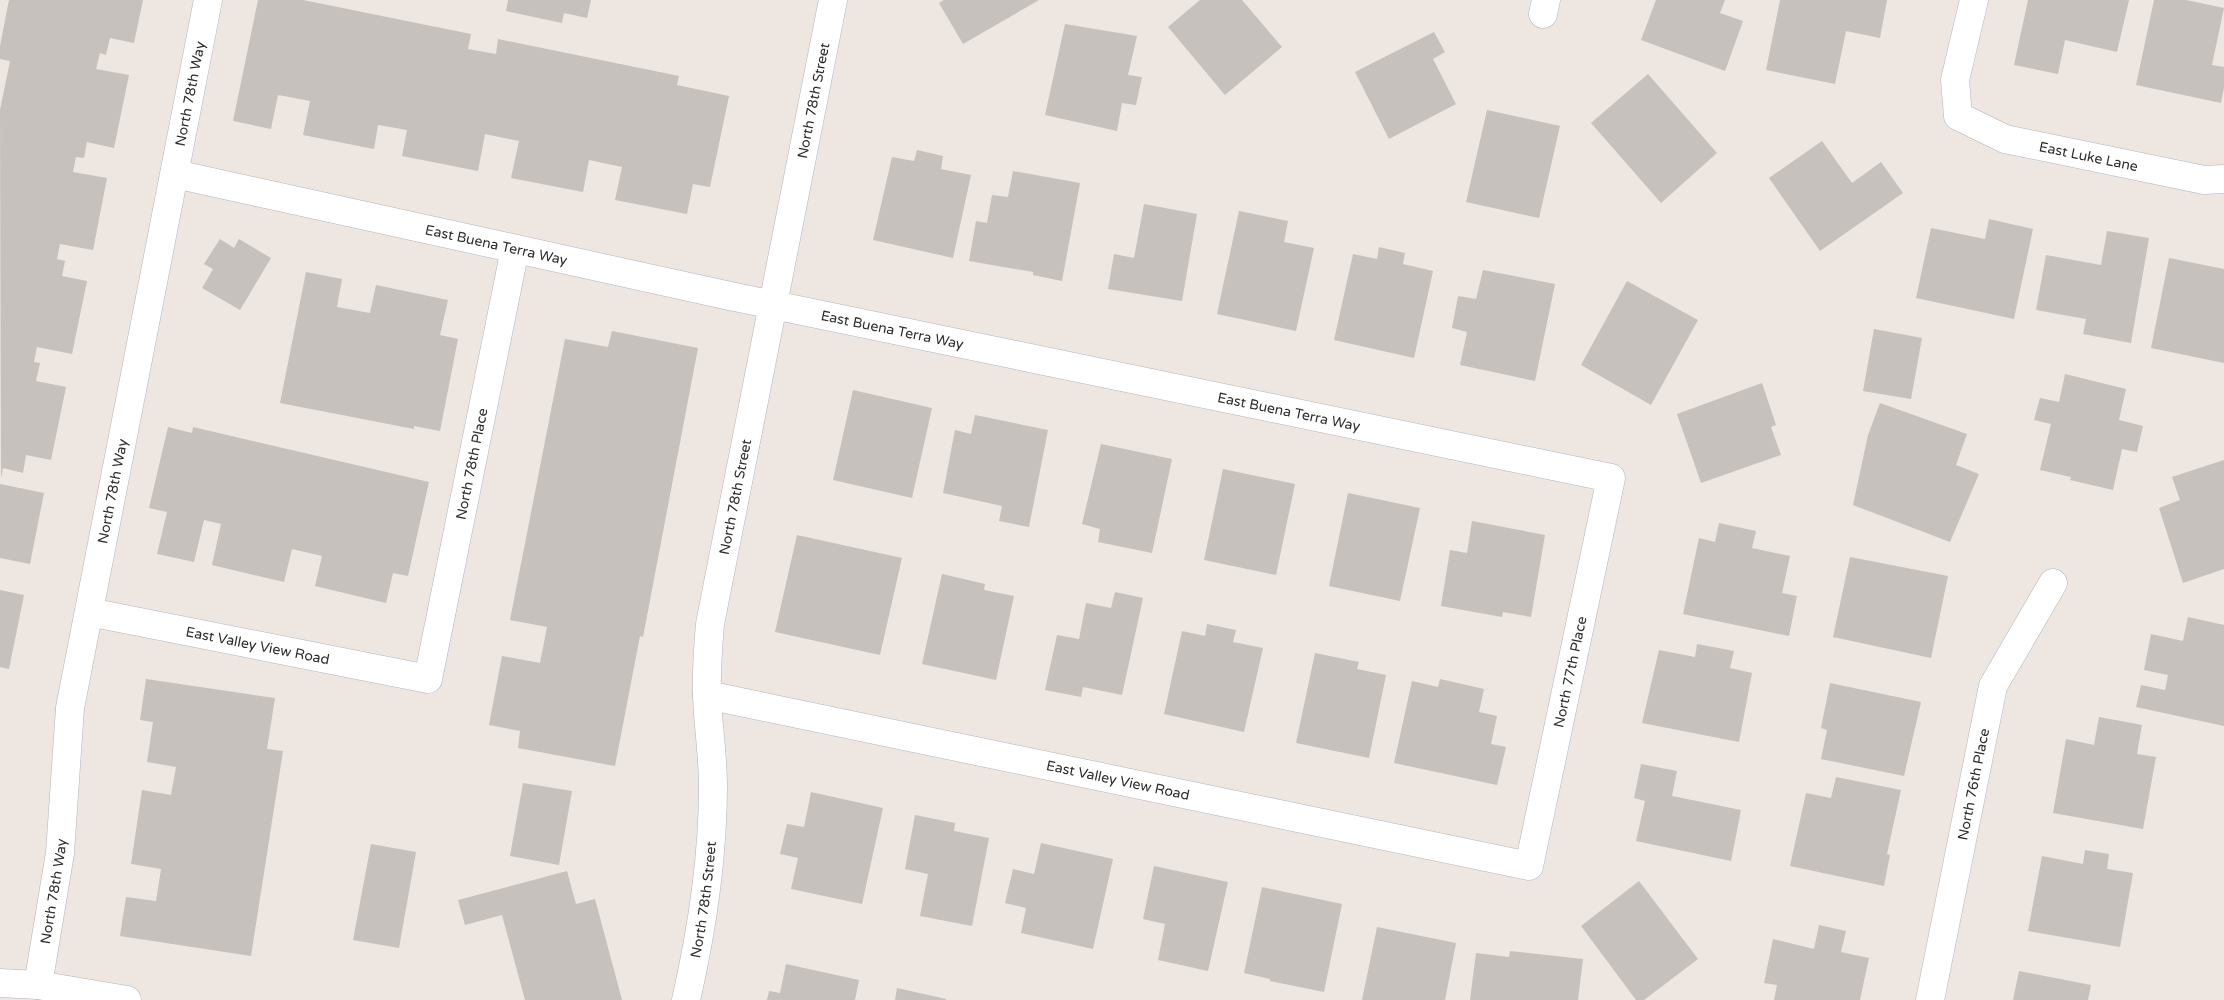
<svg xmlns="http://www.w3.org/2000/svg" width="2224" height="1000" font-family="'Varela Round',sans-serif">
<rect width="100%" height="100%" fill="#ede6e1"/>
<path fill="#c6c1bc" d="M9,0H143L134,43L110,38L106,55L100,53L96,69L129,75L114,148L87,142L84,158L76,157L73,172L107,178L93,250L60,244L57,259L65,261L62,276L87,281L72,354L37,347L34,362L40,363L36,381L66,387L51,460L26,455L23,473L3,468L1,478L0,110L10,61L0,59V46Z
M258,0H303L471,34L468,49L496,54L498,39L679,76L677,85L729,96L710,187L693,184L687,214L615,200L622,167L589,160L583,192L511,178L519,141L485,134L478,171L402,156L407,130L378,125L374,149L303,135L310,101L278,95L271,129L233,121Z
M508,0H591L587,18L564,13L562,23L506,11Z
M944,0H1039L963,44L939,3Z
M1200,0H1242L1282,47L1225,95L1168,27Z
M1656,0H1725L1720,13L1743,21L1725,71L1641,40Z
M1780,0H1887L1880,38L1846,31L1835,84L1766,70Z
M2028,0H2129L2117,52L2065,40L2058,74L2014,65Z
M2154,0H2186L2224,8L2212,65L2224,67V87L2221,103L2136,85Z
M1065,24L1137,36L1128,75L1142,77L1136,105L1122,103L1117,131L1045,115Z
M1434,32L1445,52L1433,59L1456,104L1389,139L1355,72Z
M1648,74L1717,153L1661,203L1591,123Z
M1487,110L1560,126L1539,218L1466,202Z
M1822,141L1852,183L1881,162L1903,193L1820,251L1769,178Z
M917,150L943,156L941,169L971,175L953,258L873,240L892,157L914,161Z
M1013,171L1080,183L1062,281L1033,275V272L969,261L976,221L987,223L992,195L1008,197Z
M1144,204L1197,214L1182,301L1108,289L1114,254L1134,258Z
M1239,211L1288,221L1284,242L1314,248L1296,331L1217,314Z
M1989,219L2033,229L2014,319L1916,298L1931,228L1985,239Z
M2107,231L2149,238L2131,343L2083,334L2086,319L2036,310L2046,255L2101,265Z
M220,239L234,248L239,239L271,258L240,310L202,288L213,269L204,264Z
M1379,247L1405,253L1403,264L1433,271L1414,358L1334,340L1353,254L1377,259Z
M2169,258L2224,269V363L2151,348Z
M1483,270L1555,284L1535,381L1460,365L1467,332L1452,328L1458,296L1476,299Z
M306,272L342,279L337,307L370,313L376,285L448,300L440,335L458,339L440,431L414,426V429L280,403Z
M1627,281L1698,320L1651,405L1581,365Z
M1874,329L1922,338L1911,399L1863,391Z
M612,331L698,348L643,637L640,636L615,766L518,748L520,731L489,725L502,656L540,663L547,627L510,620L565,339L608,347Z
M2065,374L2126,389L2119,420L2143,426L2137,452L2122,449L2113,490L2070,480L2071,477L2040,470L2051,424L2034,420L2040,398L2059,402Z
M1762,383L1776,425L1771,427L1781,455L1701,483L1677,414Z
M853,390L932,408L912,498L833,480Z
M1880,403L1967,434L1956,465L1979,474L1950,542L1853,505L1868,435Z
M975,415L1048,430L1029,527L999,521L1002,506L943,493L955,430L971,434Z
M168,427L192,433L193,427L429,482L408,576L393,573L386,603L315,586L322,556L292,549L284,582L212,565L221,524L204,520L194,562L157,554L167,512L149,508Z
M1101,444L1172,459L1152,553L1098,542L1100,529L1082,524Z
M2224,460V569L2183,583L2159,508L2180,500L2172,477Z
M1223,469L1295,484L1276,575L1204,560Z
M0,484L44,493L30,564L0,558Z
M1348,493L1420,508L1400,601L1329,586Z
M1472,521L1545,535L1531,617L1503,612L1502,617L1441,606L1450,550L1467,553Z
M1719,523L1756,531L1752,548L1790,556L1782,593L1797,596L1789,636L1683,614L1699,538L1715,542Z
M797,535L902,558L880,655L775,632Z
M1850,557L1948,576L1931,658L1833,637Z
M942,574L985,584L984,590L1014,596L996,680L922,664Z
M0,590L24,595L9,669L0,667Z
M1115,592L1143,598L1122,695L1083,687L1081,697L1045,690L1057,635L1079,639L1086,603L1111,608Z
M2188,617L2224,625V726L2136,707L2141,685L2165,690L2168,675L2144,670L2151,634L2183,641Z
M1207,624L1236,630L1233,642L1263,648L1244,732L1164,714L1182,631L1205,636Z
M1697,644L1734,651L1730,668L1752,673L1739,742L1642,723L1659,650L1695,657Z
M1315,653L1359,662L1357,669L1386,675L1369,758L1296,743Z
M146,679L275,698L267,749L283,751L251,956L120,936L126,897L156,901L161,869L131,864L142,790L171,795L176,767L147,762L153,722L140,720Z
M1440,679L1484,689L1479,712L1497,716L1491,744L1506,747L1497,785L1394,763L1412,681L1438,687Z
M1830,683L1921,702L1904,776L1821,759L1827,730L1821,728Z
M2099,717L2142,725L2137,754L2156,757L2143,829L2053,813L2066,739L2094,745Z
M1641,764L1677,771L1672,796L1741,810L1731,861L1636,841L1645,801L1634,798Z
M1836,777L1901,790L1887,854L1890,855L1884,886L1790,866L1806,793L1831,798Z
M523,783L572,791L559,865L510,856Z
M811,792L883,808L862,904L791,889L798,858L780,854L787,824L804,827Z
M915,815L955,823L954,831L989,838L972,926L920,916L928,874L905,869Z
M1041,843L1113,859L1093,949L1021,933L1026,908L1005,903L1013,869L1034,874Z
M371,844L416,852L399,948L353,940Z
M2085,850L2109,854L2107,869L2133,873L2120,947L2028,931L2042,856L2083,864Z
M1154,866L1228,882L1208,971L1158,960L1165,924L1143,919Z
M567,871L576,904L595,899L622,1000H525L502,915L465,925L458,900Z
M1639,881L1698,959L1644,1000H1636L1581,926Z
M1262,887L1342,904L1324,992L1270,981V979L1244,973Z
M1819,925L1846,931L1841,952L1869,958L1860,1000H1774L1777,985L1764,983L1773,939L1814,949Z
M1377,927L1456,943L1445,1000H1362Z
M1510,951L1583,959L1578,1000H1470L1476,953L1509,957Z
M786,964L859,980L855,1000H767L769,991L780,993Z
M2019,971L2091,985L2088,1000H2013Z
M897,988L946,999V1000H895Z"/>
<g fill="none" stroke-linecap="round" stroke-linejoin="round">
<defs>
<g id="minor">
<path id="s1" d="M1974,0L1955,80L1958,116L2005,139L2204,180L2224,179"/>
<path d="M1543,14L1546,0"/>
<path id="s2" d="M175,174L730,296L1611,478L1529,866L707,695"/>
<path id="s3" d="M89,612L428,679L515,249"/>
<path d="M0,983L38,985L127,1000"/>
<path id="s4" d="M38,985L60,853L70,708L208,0"/>
<path id="s5" d="M1930,1000L1993,686L2053,583"/>
</g>
<g id="tertiary">
<path id="s6" d="M686,1000C702,930 713,858 713,786C713,756 708,726 707,695C706,671 708,648 710,624L833,0"/>
</g>
</defs>
<use href="#minor" stroke="#b1b4bc" stroke-width="29"/>
<use href="#tertiary" stroke="#b1b4bc" stroke-width="29"/>
<use href="#minor" stroke="#fff" stroke-width="28"/>
<use href="#tertiary" stroke="#fff" stroke-width="28"/>
</g>
<g text-anchor="middle" stroke-width="4.5" stroke-linejoin="round" paint-order="stroke">
<g font-size="14" fill="#2d2d2d" stroke="#fff">
<text dy="5" stroke="none"><textPath href="#s4" startOffset="905">North 78th Way</textPath></text>
<text dy="5" stroke="none"><textPath href="#s6" startOffset="912">North 78th Street</textPath></text>
<text dy="5" stroke="none"><textPath href="#s1" startOffset="256">East Luke Lane</textPath></text>
<text dy="5" stroke="none"><textPath href="#s2" startOffset="329">East Buena Terra Way</textPath></text>
<text dy="5" stroke="none"><textPath href="#s2" startOffset="734">East Buena Terra Way</textPath></text>
<text dy="5" stroke="none"><textPath href="#s2" startOffset="1139">East Buena Terra Way</textPath></text>
<text dy="5" stroke="none"><textPath href="#s3" startOffset="565">North 78th Place</textPath></text>
<text dy="5" stroke="none"><textPath href="#s4" startOffset="500">North 78th Way</textPath></text>
<text dy="5" stroke="none"><textPath href="#s6" startOffset="508">North 78th Street</textPath></text>
<text dy="5" stroke="none"><textPath href="#s3" startOffset="172">East Valley View Road</textPath></text>
<text transform="translate(1570 672) rotate(-78)" y="5">North 77th Place</text>
<text transform="translate(1118 780) rotate(12)" y="5">East Valley View Road</text>
<text dy="5" stroke="none"><textPath href="#s5" startOffset="220">North 76th Place</textPath></text>
<text dy="5" stroke="none"><textPath href="#s4" startOffset="95">North 78th Way</textPath></text>
<text dy="5" stroke="none"><textPath href="#s6" startOffset="102">North 78th Street</textPath></text>
</g>
</g>
</svg>
